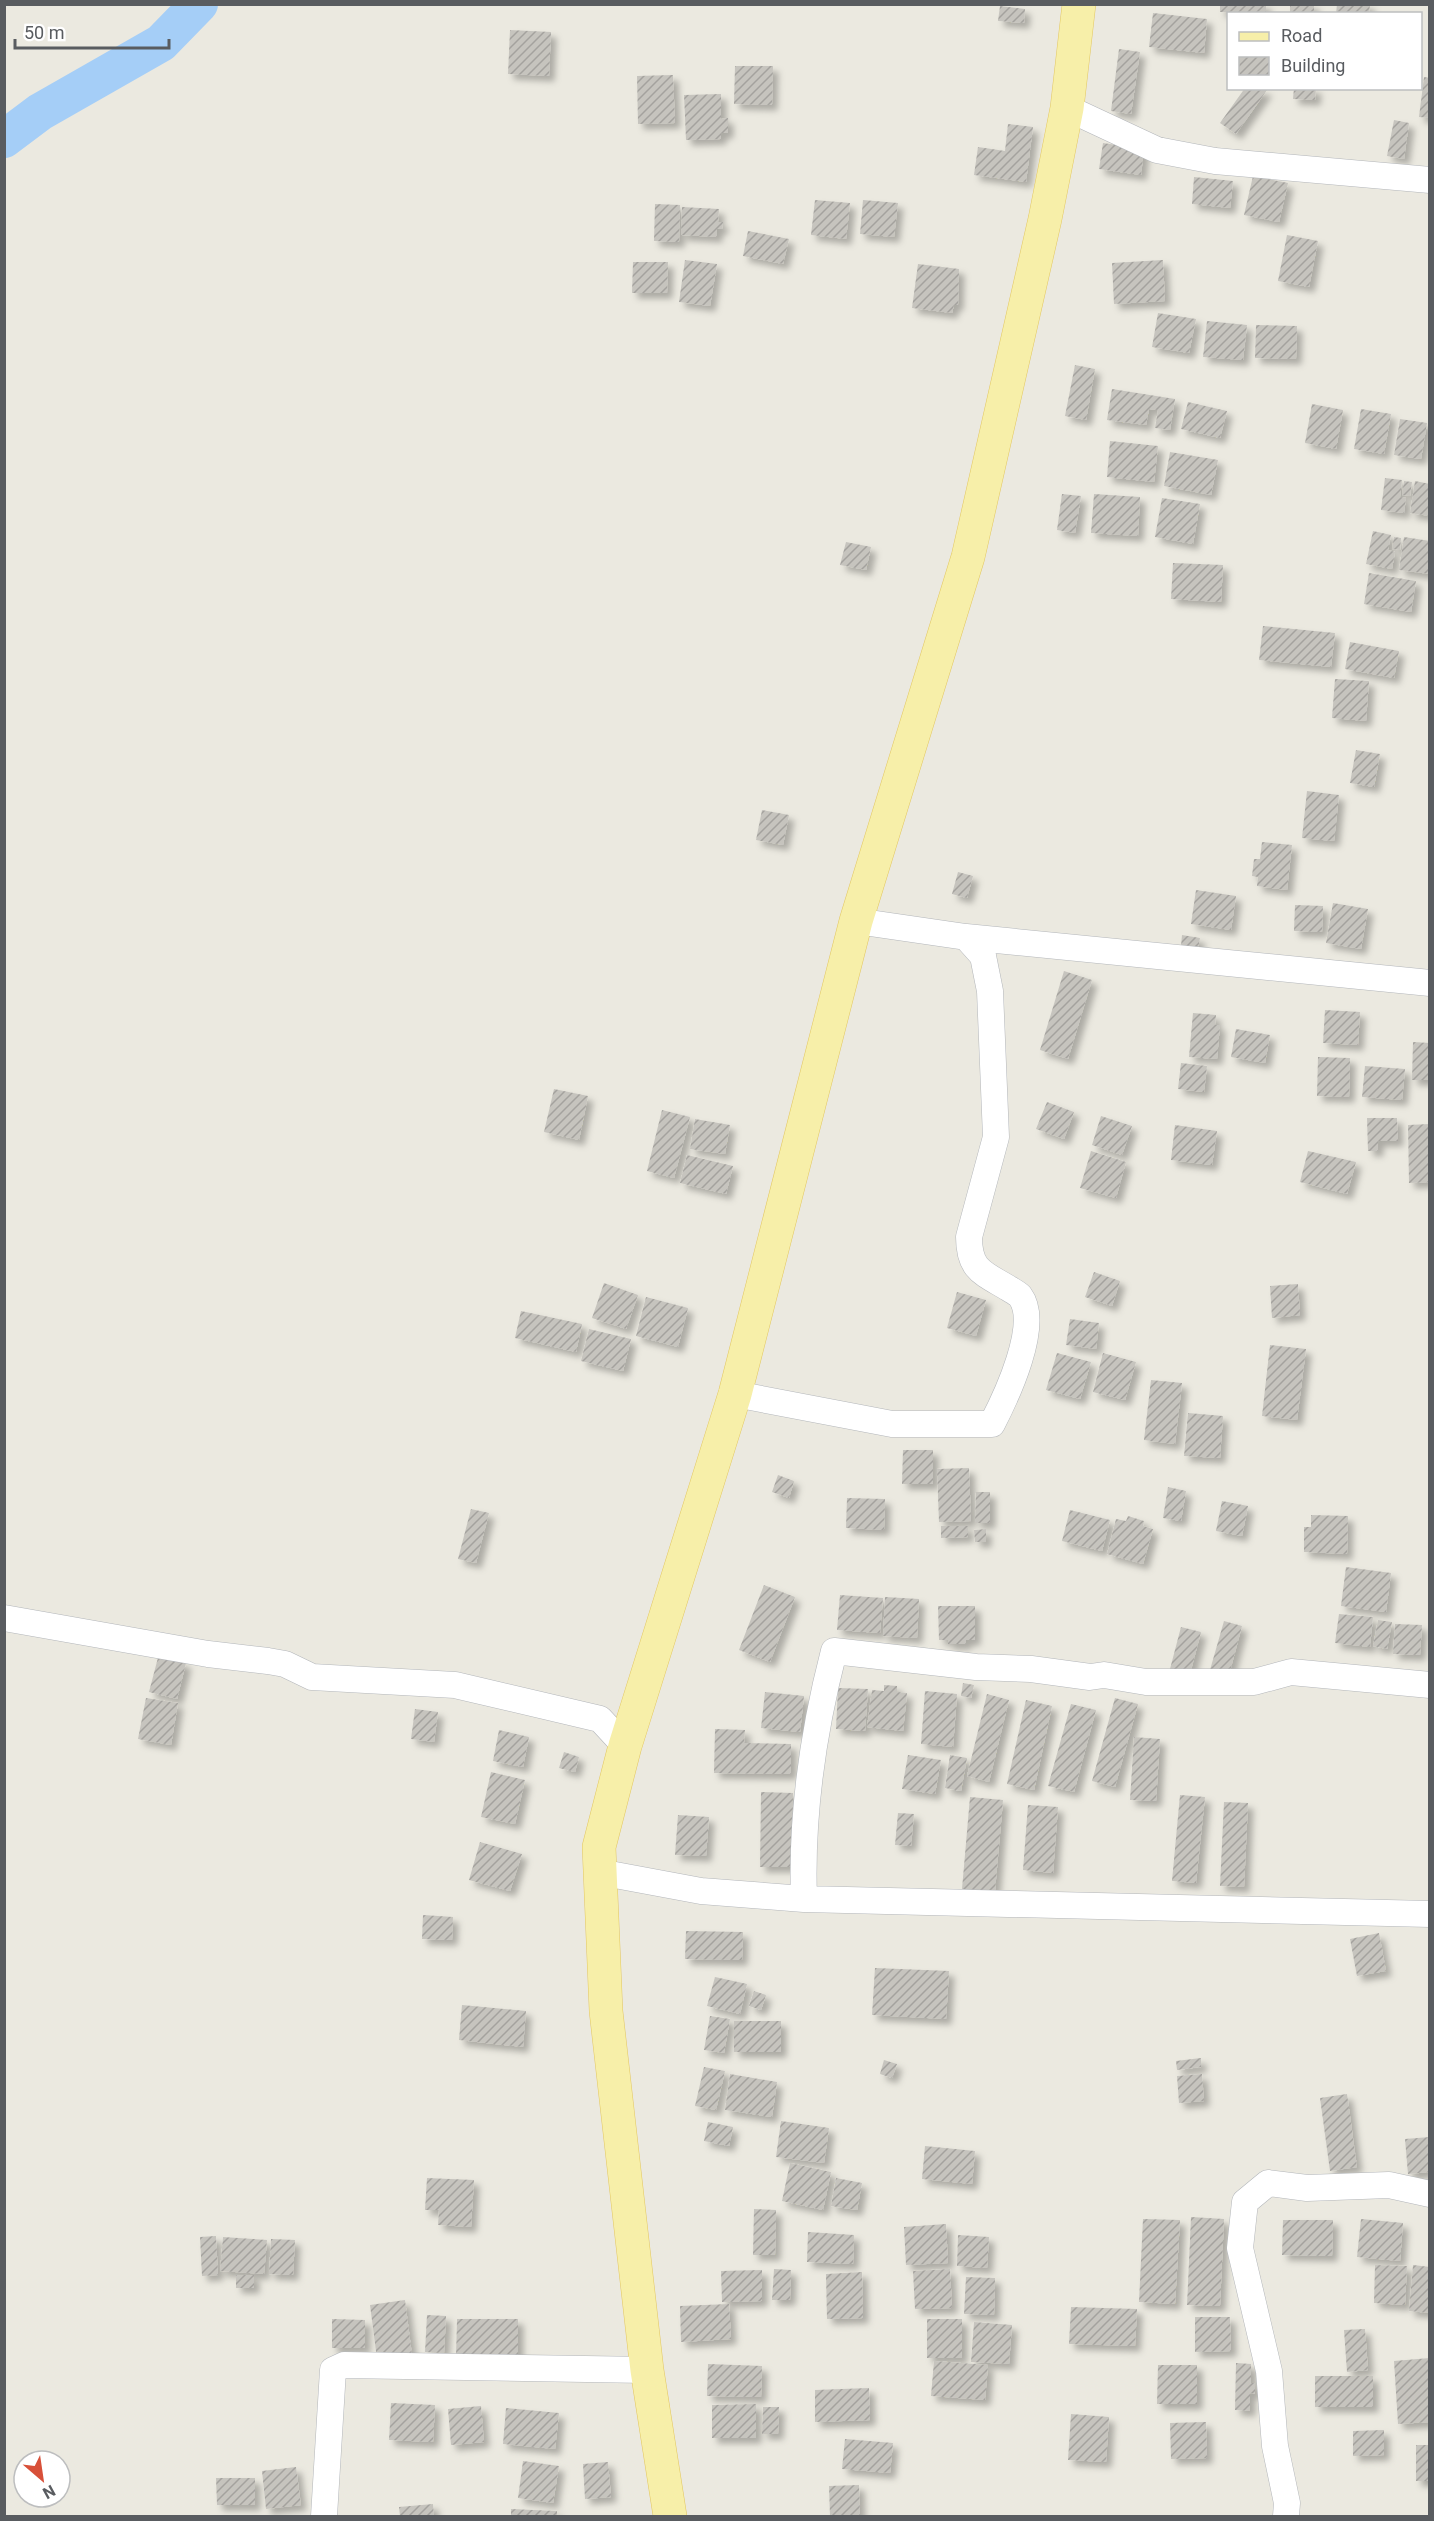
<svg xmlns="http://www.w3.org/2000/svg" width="1434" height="2521" font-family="Roboto,sans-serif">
<defs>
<pattern id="building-hatch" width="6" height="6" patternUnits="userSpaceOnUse" patternTransform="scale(1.5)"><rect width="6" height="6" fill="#c6c4be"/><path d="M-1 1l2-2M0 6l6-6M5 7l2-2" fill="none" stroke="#a4a29e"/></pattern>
<filter id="shadow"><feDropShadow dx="5.5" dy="5.5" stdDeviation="3" flood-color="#0004"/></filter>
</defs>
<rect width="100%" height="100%" fill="#ebe9e0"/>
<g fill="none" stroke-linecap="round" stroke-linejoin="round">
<path stroke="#a5cef7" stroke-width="38" d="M4,139L40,112L161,43L199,4"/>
</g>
<path fill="url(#building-hatch)" filter="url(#shadow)" d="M1220,4H1266V12H1220Z
M1290,4H1314V14H1290Z
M1337,4H1370L1369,14H1336Z
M1000,6L1025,9L1024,23L998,21Z
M1153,13L1207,19L1204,53L1149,47Z
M510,30L551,32L549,76L508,74Z
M1119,49L1140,52L1131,114L1111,111Z
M735,66H773L772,105L734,104Z
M673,75L675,123L638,124L637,76Z
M1424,77L1430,78V118L1419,117Z
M1245,88L1267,90L1236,134L1220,123Z
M1294,88H1316L1315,100L1293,99Z
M721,94V119L728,118V133H721V139L686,140L684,95Z
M1394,120L1409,123L1404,159L1387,156Z
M1008,124L1033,127L1026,182L974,175L978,147L1005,151Z
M1103,143L1144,149L1141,175L1099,169Z
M1253,176L1288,183L1279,222L1244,215Z
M1194,177L1233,181L1230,208L1192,204Z
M815,200L850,203L846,239L811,235Z
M863,200L898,203L894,237L860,234Z
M655,204L680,205L679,242L654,241Z
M682,207L719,209L718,222H723L722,229H717V237L681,235Z
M748,231L789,239L783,264L743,256Z
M1287,235L1318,241L1309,287L1278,281Z
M685,260L717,264L710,306L679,302Z
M1163,260L1165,301L1114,304L1112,263Z
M633,262H668L667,293H632Z
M918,264L959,269L958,305H954L952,313L912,308Z
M1158,313L1196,319L1189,353L1152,347Z
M1207,321L1247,325L1243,360L1203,357Z
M1256,325L1297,326L1296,359L1255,358Z
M1075,365L1095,369L1086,420L1065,416Z
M1112,389L1175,399L1170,430L1155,428L1158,410L1149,409L1146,425L1107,420Z
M1188,402L1227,411L1220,438L1181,429Z
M1312,404L1343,410L1336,449L1305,443Z
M1361,409L1391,414L1384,454L1354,449Z
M1400,419L1427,423L1421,459L1394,455Z
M1110,441L1158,446L1154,482L1107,477Z
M1170,452L1218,460L1211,495L1164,486Z
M1385,478L1402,480L1400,497L1406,498L1404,513L1381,510Z
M1404,481L1412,482L1410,496L1402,495Z
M1415,481L1430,484V516L1410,513Z
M1062,494L1081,496L1075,533L1057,530Z
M1094,494L1140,497L1138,536L1091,533Z
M1162,498L1200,504L1193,544L1155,537Z
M1373,531L1391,535L1388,550L1395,552L1392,569L1366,564Z
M1394,537L1401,538L1400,550L1392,549Z
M1404,537L1430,541V574L1399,570Z
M846,542L871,547L866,570L840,565Z
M1173,563L1223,565L1221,602L1171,599Z
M1369,573L1416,581L1411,612L1364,604Z
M1263,626L1335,633L1331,667L1259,660Z
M1350,642L1399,651L1394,678L1345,669Z
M1335,679L1369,681L1366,721L1332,718Z
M1356,750L1380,754L1374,787L1350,783Z
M1307,791L1339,795L1334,841L1302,838Z
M762,810L789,815L783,845L756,840Z
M1262,842L1292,845L1287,890L1257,886L1258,877L1252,876L1254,859H1260Z
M958,872L973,876L967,898L952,894Z
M1196,890L1236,896L1231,930L1191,924Z
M1333,903L1368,909L1361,949L1326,943Z
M1295,905L1323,906L1322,932L1294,931Z
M1182,935L1200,938L1198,949L1181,946Z
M1064,971L1092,980L1068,1059L1040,1050Z
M1325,1010L1360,1012L1358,1045L1323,1043Z
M1193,1013L1216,1015L1215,1025H1220L1217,1059L1189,1057Z
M1236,1029L1270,1035L1265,1063L1231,1057Z
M1413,1042L1430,1043V1080H1412Z
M1318,1057L1350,1058L1349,1097L1317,1096Z
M1181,1063L1207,1066L1204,1092L1178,1089Z
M1365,1066L1405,1069L1402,1100L1362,1097Z
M554,1089L588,1096L579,1140L544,1132Z
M1047,1102L1074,1112L1064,1139L1036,1129Z
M662,1110L690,1117L674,1178L647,1171Z
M1101,1116L1132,1126L1122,1155L1092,1145Z
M1367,1118H1397L1398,1141H1378V1151H1368Z
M695,1119L730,1125L725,1154L690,1149Z
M1430,1124V1182L1409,1183L1408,1125Z
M1175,1125L1217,1131L1212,1165L1171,1160Z
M1091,1151L1126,1162L1116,1198L1080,1188Z
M1308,1151L1356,1162L1347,1194L1300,1182Z
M687,1155L733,1166L726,1194L680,1183Z
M1094,1272L1120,1281L1112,1306L1085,1297Z
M604,1283L638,1295L626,1329L592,1318Z
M1298,1284L1300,1315L1272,1318L1270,1286Z
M957,1292L986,1300L976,1336L947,1328Z
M646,1297L688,1308L678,1347L636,1336Z
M521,1311L582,1324L576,1352L515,1338Z
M1070,1319L1099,1323L1096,1349L1066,1345Z
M589,1329L631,1339L623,1371L581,1361Z
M1270,1345L1306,1349L1297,1420L1262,1416Z
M1057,1353L1091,1362L1080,1399L1046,1390Z
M1103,1353L1136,1362L1125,1400L1093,1392Z
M1151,1380L1182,1383L1175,1444L1144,1440Z
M1188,1413L1223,1416L1220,1458L1184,1456Z
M903,1450H933V1484H902Z
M969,1468L971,1521L939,1522L937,1469Z
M778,1475L794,1481L789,1498L772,1492Z
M1168,1487L1186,1491L1181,1521L1163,1518Z
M976,1492H990V1523H975Z
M847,1498L885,1499L884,1530L846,1528Z
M1222,1501L1248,1506L1242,1536L1216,1531Z
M471,1509L489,1513L476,1563L458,1559Z
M1070,1510L1110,1520L1102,1551L1062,1541Z
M1311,1515L1348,1516L1347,1554L1304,1552V1527H1311Z
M1128,1516L1144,1521L1143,1526L1153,1529L1143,1564L1107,1554L1116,1519L1126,1521Z
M941,1526H968V1537L941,1538Z
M986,1529V1542H975L974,1530Z
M1346,1567L1391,1573L1386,1612L1341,1606Z
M764,1585L795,1597L770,1662L739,1650Z
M840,1595L883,1598L880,1633L837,1630Z
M885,1597L919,1599L917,1638L883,1636Z
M938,1606H975V1640H966V1644H948V1640H939Z
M1339,1614L1373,1617L1370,1647L1335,1643Z
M1378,1620L1392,1622L1387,1649L1373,1646Z
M1224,1621L1242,1626L1229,1675L1210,1670Z
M1395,1624L1422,1625L1420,1655L1393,1654Z
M1181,1627L1201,1632L1190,1674L1170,1669Z
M160,1650L175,1660L186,1663L177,1699L149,1692Z
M963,1683L974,1685L971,1698L961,1696Z
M884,1685L897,1686V1692L907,1693L903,1731L867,1727L872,1690L884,1691Z
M838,1688L868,1689L865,1731L836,1729Z
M925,1691L957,1694L953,1747L921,1744Z
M765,1692L804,1696L800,1732L761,1728Z
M987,1694L1009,1700L989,1782L967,1776Z
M146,1698L178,1703L171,1745L138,1739Z
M1115,1698L1138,1704L1115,1787L1092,1781Z
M1026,1700L1052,1706L1034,1790L1007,1784Z
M1071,1704L1096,1710L1074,1792L1048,1786Z
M415,1709L438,1712L434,1742L411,1739Z
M715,1729L745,1730L744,1743L791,1744V1774L714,1773Z
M499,1730L529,1737L523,1767L493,1761Z
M1134,1737L1160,1739L1156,1801L1130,1800Z
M564,1752L579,1757L575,1772L559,1768Z
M908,1755L941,1760L935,1794L902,1789Z
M950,1755L967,1758L961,1791L945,1788Z
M491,1772L525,1780L515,1824L481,1817Z
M761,1792L793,1793L792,1867H760Z
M1180,1795L1205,1797L1196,1883L1172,1881Z
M970,1797L1003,1800L995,1891L962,1889Z
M1224,1802L1248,1803L1244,1887L1220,1886Z
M1028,1805L1058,1807L1053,1873L1023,1870Z
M898,1813L914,1814L911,1846L895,1845Z
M678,1815L709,1817L706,1856L675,1855Z
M480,1842L522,1854L510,1891L469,1880Z
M423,1915L453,1917L452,1940L422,1939Z
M686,1931L743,1932L742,1960L685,1959Z
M1379,1933L1386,1971L1357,1976L1350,1939Z
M875,1968L949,1971L946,2019L872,2015Z
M715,1977L747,1984L740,2014L707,2006Z
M754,1991L766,1995L761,2010L749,2006Z
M462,2005L526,2011L523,2047L459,2040Z
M710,2016L730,2019L724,2053L704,2050Z
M734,2021H781V2052H734Z
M1201,2058V2067L1177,2070L1176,2061Z
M884,2060L897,2064L892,2078L880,2074Z
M704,2067L725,2071L716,2110L695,2106Z
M730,2074L777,2082L772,2117L725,2110Z
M1202,2074L1204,2101L1179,2103L1177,2076Z
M1347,2094L1357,2167L1330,2171L1320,2098Z
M781,2121L829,2128L824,2163L776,2157Z
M708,2122L733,2127L729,2146L704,2141Z
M1430,2137V2172L1408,2174L1405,2139Z
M925,2146L975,2151L972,2184L922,2179Z
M790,2163L831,2172L823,2210L782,2201Z
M427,2178L474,2180L471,2227L438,2225L439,2210H425Z
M836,2178L862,2183L857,2210L831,2206Z
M754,2209L776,2210L775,2255H753Z
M1191,2217L1224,2219L1220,2306L1187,2305Z
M1143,2219L1180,2220L1175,2304L1139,2302Z
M1361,2219L1403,2223L1400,2261L1357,2257Z
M1283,2220H1333L1332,2256L1282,2255Z
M946,2224L948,2263L906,2265L904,2227Z
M808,2232L854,2235L853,2264L807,2262Z
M958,2235L989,2237L987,2268L957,2266Z
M216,2236L218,2275L202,2276L200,2237Z
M223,2237L267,2240L264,2274L220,2271Z
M271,2239L295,2240L293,2275L269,2274Z
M1375,2265L1407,2266L1405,2305L1374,2303Z
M1413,2265L1430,2267V2313L1409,2311Z
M774,2269L791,2270L790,2300H772Z
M950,2269L952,2308L915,2309L913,2271Z
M762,2270V2301L722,2302L721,2271Z
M862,2272L863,2318L827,2319L826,2274Z
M236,2275H254V2288H236Z
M966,2277L995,2278L994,2315L964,2314Z
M405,2300L412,2355L377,2359L370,2305Z
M729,2304L731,2339L681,2342L680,2306Z
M1071,2307L1137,2309L1135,2346L1069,2344Z
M427,2315L446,2316L444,2353L425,2352Z
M1195,2317H1230L1231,2351L1195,2352Z
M332,2319L365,2320V2348H332Z
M457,2319H518V2357L456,2356Z
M927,2319H962V2358H927Z
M974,2322L1012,2325L1009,2364L971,2362Z
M1365,2329L1368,2370L1347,2372L1344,2330Z
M1430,2358V2422L1398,2424L1394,2361Z
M934,2361L988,2365L985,2400L931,2396Z
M1236,2363L1251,2364V2383H1255V2394L1250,2393V2411L1235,2410Z
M708,2364L762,2366L761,2397L707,2396Z
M1158,2365H1197V2404H1157Z
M1315,2376H1373V2407H1315Z
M869,2388L870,2420L815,2422V2390Z
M391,2403L435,2405L433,2442L389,2440Z
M756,2404V2438H712V2405Z
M481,2406L484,2442L451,2445L448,2409Z
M763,2407H779L778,2434H762Z
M506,2408L559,2413L555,2449L503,2444Z
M1071,2414L1109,2417L1106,2462L1068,2460Z
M1206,2422L1207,2458L1171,2459L1170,2423Z
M1384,2430V2455L1353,2456V2431Z
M845,2439L893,2443L890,2473L842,2469Z
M1416,2445H1430V2481H1416Z
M523,2461L559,2466L553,2503L518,2498Z
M608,2462L611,2497L585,2499L583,2464Z
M296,2467L301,2505L266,2509L262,2471Z
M216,2478H255V2505H217Z
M859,2485L860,2516H830L829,2486Z
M433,2504L434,2516H400L399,2507Z
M511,2509L557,2511V2516H511Z"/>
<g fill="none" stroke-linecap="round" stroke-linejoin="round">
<defs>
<path id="minor" d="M1067,108L1157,150L1215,161L1430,180
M966,937L1430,983
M735,1394L892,1424H992C1006,1397 1041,1324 1020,1296C1017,1293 1011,1290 1008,1288C983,1273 969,1270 969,1237L996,1137L990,991L983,956L966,937L856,921
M4,1618L208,1654L268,1661L285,1664L312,1677L455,1685L600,1719L625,1746
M599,1872L701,1891L804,1899L1430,1914
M804,1899C801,1816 813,1732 834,1651L976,1667L1031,1669L1090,1677L1104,1675L1146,1682H1254L1291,1672L1430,1685
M324,2516L333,2370L344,2365L647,2370
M1286,2516L1287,2503L1275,2446L1269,2371L1240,2248L1245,2202L1268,2183L1307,2188L1389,2185L1430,2194"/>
<path id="major" d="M670,2516L647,2370L606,2011L599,1847L625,1746L735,1394L856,921L968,557L1045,219L1067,108L1079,4"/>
</defs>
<use href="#minor" stroke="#b3b6ba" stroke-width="27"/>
<use href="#major" stroke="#e3c761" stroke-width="34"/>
<use href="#minor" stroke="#fff" stroke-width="26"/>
<use href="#major" stroke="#f7efa9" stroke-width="33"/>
</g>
<rect width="1434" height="2521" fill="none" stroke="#595c60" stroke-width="12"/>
<rect x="1227" y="12" width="195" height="78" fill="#ffffff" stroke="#bdbebf" stroke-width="1.5"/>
<rect x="1239" y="32" width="30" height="9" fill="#f7efa9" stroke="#bdbebf" stroke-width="1.5"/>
<text x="1281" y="42" font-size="18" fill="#595c60">Road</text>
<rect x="1239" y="57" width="30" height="18" fill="url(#building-hatch)" stroke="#bdbebf" stroke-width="1.5"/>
<text x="1281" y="72" font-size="18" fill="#595c60">Building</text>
<g transform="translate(42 2479) rotate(151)"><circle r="28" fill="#ffffff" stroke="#bdbebf" stroke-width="1.5"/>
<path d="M0-4.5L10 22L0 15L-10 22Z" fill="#d85039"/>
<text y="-9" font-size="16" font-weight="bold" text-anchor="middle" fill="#595c60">N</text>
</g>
<path d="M15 39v9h154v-9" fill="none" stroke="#595c60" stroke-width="3"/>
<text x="24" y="39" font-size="18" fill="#595c60" stroke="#ffffff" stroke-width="4.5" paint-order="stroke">50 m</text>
</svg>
